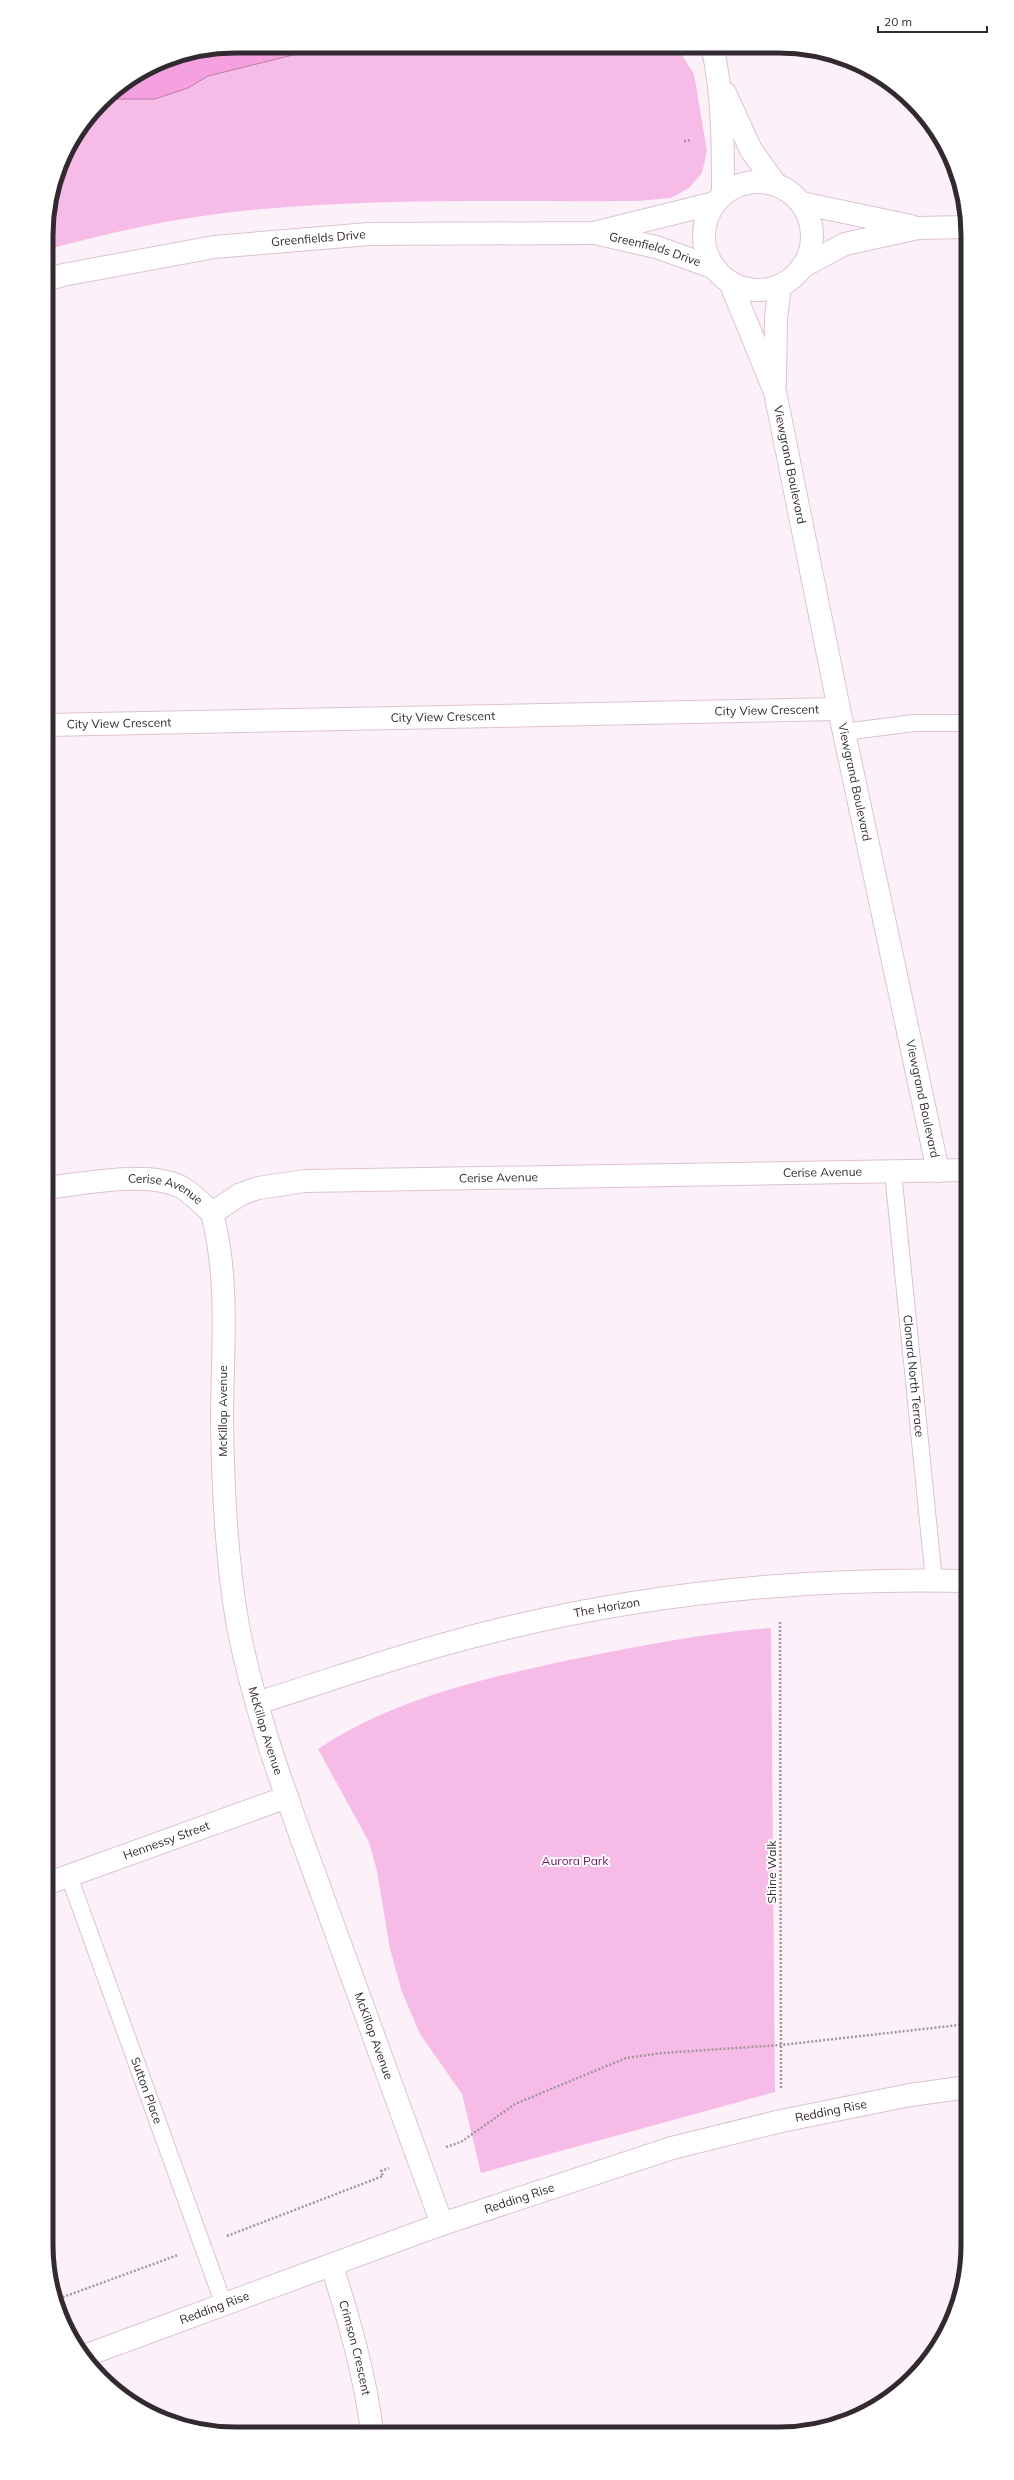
<svg xmlns="http://www.w3.org/2000/svg" width="1014" height="2480" font-family="Mulish,sans-serif">
<rect width="100%" height="100%" fill="#fdf1f9"/>
<path fill="#f7bbe7" d="M235,46L678,49L694,74L707,151L702,173L689,188L671,198L637,201C503,202 367,197 233,212C170,219 108,233 46,250V222L65,151L110,93L163,60Z
M771,1628L775,2092L481,2173L462,2094L420,2034L402,1992L390,1949L377,1871L369,1842L318,1749C395,1698 485,1678 574,1659C640,1646 704,1633 771,1628Z"/>
<path fill="#f5a1e0" stroke="#bb7dab" d="M235,46H313L309,51L208,76L188,88L155,99H118L108,96L163,60Z"/>
<g fill="none" stroke-linecap="round" stroke-linejoin="round">
<defs>
<g id="lane">
<path d="M844,732L914,723H968"/>
<path id="s1" d="M893,1172L934,1581"/>
<path id="s2" d="M69,1876L224,2305"/>
</g>
<g id="street">
<path d="M713,49C723,97 723,145 723,194"/>
<path d="M725,93L751,150L775,183"/>
<path id="s3" d="M730,282L775,392L839,709L938,1171"/>
<path d="M775,382L776,318L780,286"/>
<path id="s4" d="M46,725L839,709"/>
<path id="s5" d="M46,1188C83,1184 147,1170 181,1187C193,1194 202,1203 212,1213L241,1194L258,1188L305,1181L968,1170"/>
<path id="s6" d="M212,1213C230,1282 222,1351 222,1422C223,1490 226,1559 238,1626C256,1719 291,1809 323,1897C363,2006 402,2115 442,2224"/>
<path id="s7" d="M257,1703C318,1684 377,1663 438,1646C609,1597 790,1577 968,1581"/>
<path id="s8" d="M46,1884L287,1797"/>
<path id="s9" d="M332,2266C349,2320 365,2375 372,2431"/>
</g>
<g id="secondary">
<circle cx="758" cy="236" r="54"/>
<path d="M801,203L911,226"/>
<path id="s10" d="M599,234L656,247L715,268"/>
<path d="M802,267L845,244L918,228L967,227"/>
<path id="s11" d="M46,280L63,275L214,247L369,234L594,233L715,203"/>
<path id="s12" d="M84,2356L442,2224L672,2148L781,2121L910,2095L968,2087"/>
</g>
</defs>
<use href="#lane" stroke="#ddc1d5" stroke-width="18"/>
<use href="#street" stroke="#ddc1d5" stroke-width="24"/>
<use href="#secondary" stroke="#ddc1d5" stroke-width="24"/>
<path stroke="#a2979f" stroke-width="2.5" stroke-dasharray="2 2" stroke-linecap="butt" d="M684,141L692,140
M780,1622L781,2090
M446,2147L461,2142L515,2104L626,2058L662,2053L781,2045L968,2024
M227,2236L383,2176L381,2171L389,2168
M55,2300L178,2255"/>
<use href="#lane" stroke="#fff" stroke-width="16"/>
<use href="#street" stroke="#fff" stroke-width="22"/>
<use href="#secondary" stroke="#fff" stroke-width="22"/>
</g>
<g text-anchor="middle" stroke-width="4" stroke-linejoin="round" paint-order="stroke">
<g font-size="12" fill="#332930" stroke="#fff">
<text dy="4" stroke="none"><textPath href="#s11" startOffset="276">Greenfields Drive</textPath></text>
<text dy="4" stroke="none"><textPath href="#s10" startOffset="58">Greenfields Drive</textPath></text>
<text dy="4" stroke="none"><textPath href="#s3" startOffset="193">Viewgrand Boulevard</textPath></text>
<text dy="4" stroke="none"><textPath href="#s4" startOffset="721">City View Crescent</textPath></text>
<text dy="4" stroke="none"><textPath href="#s4" startOffset="397">City View Crescent</textPath></text>
<text dy="4" stroke="none"><textPath href="#s4" startOffset="73">City View Crescent</textPath></text>
<text dy="4" stroke="none"><textPath href="#s3" startOffset="517">Viewgrand Boulevard</textPath></text>
<text dy="4" stroke="none"><textPath href="#s3" startOffset="841">Viewgrand Boulevard</textPath></text>
<text dy="4" stroke="none"><textPath href="#s5" startOffset="795">Cerise Avenue</textPath></text>
<text dy="4" stroke="none"><textPath href="#s5" startOffset="471">Cerise Avenue</textPath></text>
<text dy="4" stroke="none"><textPath href="#s5" startOffset="122">Cerise Avenue</textPath></text>
<text dy="4" stroke="none"><textPath href="#s1" startOffset="205">Clonard North Terrace</textPath></text>
<text transform="translate(223 1411) rotate(-90)" y="4">McKillop Avenue</text>
<text dy="4" stroke="none"><textPath href="#s7" startOffset="363">The Horizon</textPath></text>
<text dy="4" stroke="none"><textPath href="#s6" startOffset="523">McKillop Avenue</textPath></text>
<text dy="4" stroke="none"><textPath href="#s8" startOffset="128">Hennessy Street</textPath></text>
<text transform="translate(772 1872) rotate(-90)" y="4">Shine Walk</text>
<text dy="4" stroke="none"><textPath href="#s6" startOffset="847">McKillop Avenue</textPath></text>
<text dy="4" stroke="none"><textPath href="#s2" startOffset="228">Sutton Place</textPath></text>
<text dy="4" stroke="none"><textPath href="#s12" startOffset="787">Redding Rise</textPath></text>
<text dy="4" stroke="none"><textPath href="#s12" startOffset="463">Redding Rise</textPath></text>
<text dy="4" stroke="none"><textPath href="#s12" startOffset="139">Redding Rise</textPath></text>
<text dy="4" stroke="none"><textPath href="#s9" startOffset="85">Crimson Crescent</textPath></text>
</g>
<g font-size="12" fill="#731163" stroke="#fff">
<text x="575" y="1865">Aurora Park</text>
</g>
</g>
<path d="M0 0H1014V2480H0ZM235 53H779A182 182 0 0 1 961 235V2245A182 182 0 0 1 779 2427H235A182 182 0 0 1 53 2245V235A182 182 0 0 1 235 53Z" fill="#fff" fill-rule="evenodd"/>
<path fill="none" stroke="#332930" stroke-width="5" d="M235 53H779A182 182 0 0 1 961 235V2245A182 182 0 0 1 779 2427H235A182 182 0 0 1 53 2245V235A182 182 0 0 1 235 53Z"/>
<path d="M878 26v6h109v-6" fill="none" stroke="#332930" stroke-width="2"/>
<text x="884" y="26" font-size="12" fill="#332930" stroke="#ffffff" stroke-width="3" paint-order="stroke">20 m</text>
</svg>
